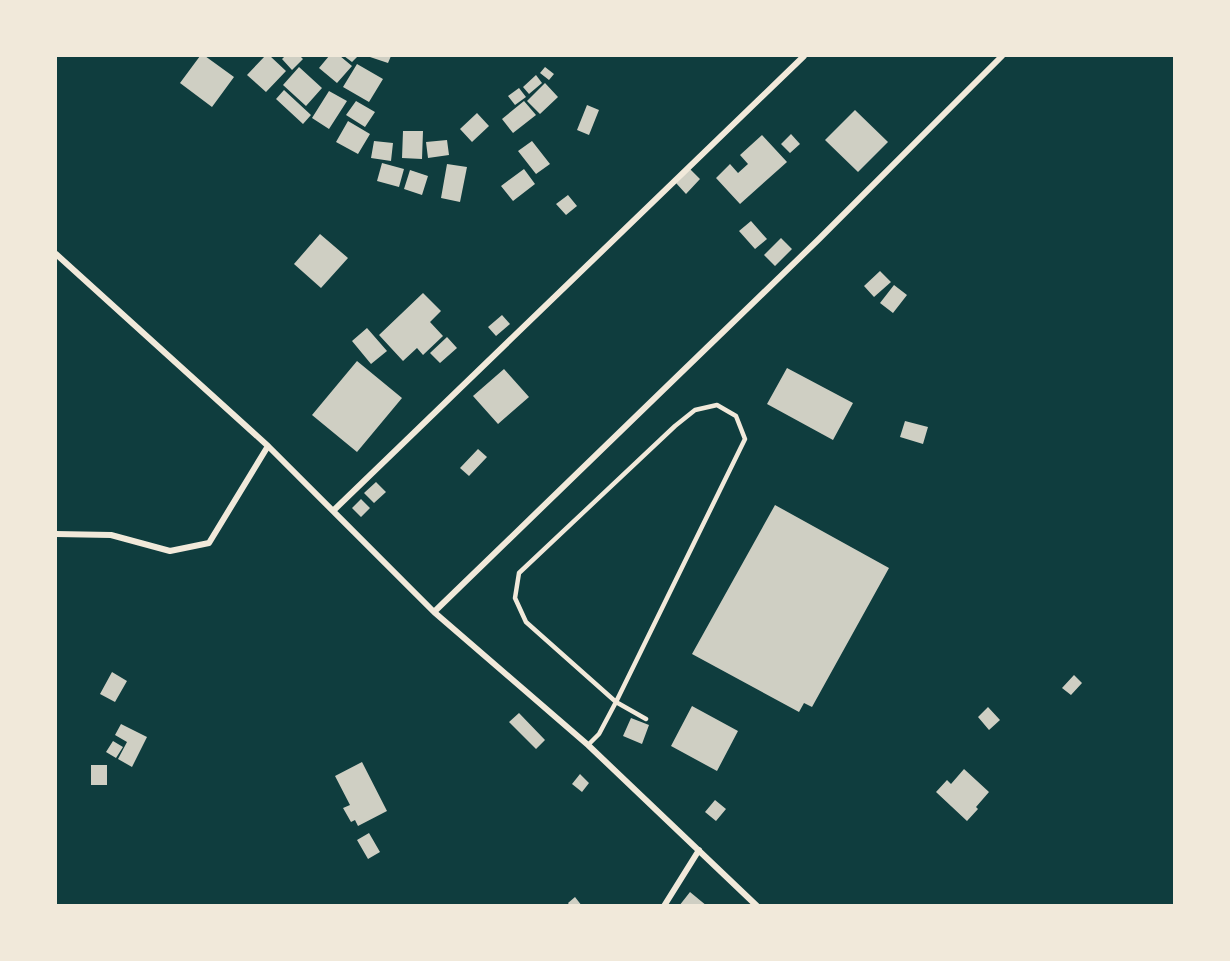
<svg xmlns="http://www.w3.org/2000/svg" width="1230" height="961" font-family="Inter,sans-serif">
<rect width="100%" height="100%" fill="#0f3d3e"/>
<path fill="#cfcfc3" d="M200,56H205L234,77L212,107L180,83Z
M265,56H270L286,71L266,92L247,75Z
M285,56H300L303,59L292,70L282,59Z
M329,56H340L352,66L337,83L319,68Z
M344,56H358L352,62Z
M367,56H391L388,63Z
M357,64L383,79L369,102L343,87Z
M299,67L322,88L306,106L283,85Z
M545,67L554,74L549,80L540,73Z
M536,75L542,83L529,94L523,87Z
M545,83L558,97L540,114L527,101Z
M519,88L526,97L515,105L508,96Z
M284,90L311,115L303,124L276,99Z
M329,91L347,101L329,129L312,118Z
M356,101L375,112L365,127L346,115Z
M524,101L536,115L513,133L502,119Z
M587,105L599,110L589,135L577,130Z
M855,110L888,142L858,172L825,140Z
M477,113L489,126L472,142L460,129Z
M348,121L370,134L358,154L336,142Z
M403,131H423L422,159L402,158Z
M791,134L800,144L790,153L781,144Z
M762,135L787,162L740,204L716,178L730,164L738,173L748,164L740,155Z
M447,140L449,155L428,158L426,142Z
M374,141L393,143L391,161L371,158Z
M532,141L550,164L536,174L518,151Z
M382,163L404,169L399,187L377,181Z
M447,164L467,167L460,202L441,198Z
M524,169L535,184L513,201L501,186Z
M690,169L700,179L686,194L676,183Z
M410,170L428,176L422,195L404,189Z
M568,195L577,206L566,215L556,204Z
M751,221L767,239L755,249L739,231Z
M320,234L348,258L321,288L294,264Z
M781,238L792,249L775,266L764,255Z
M880,271L891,282L874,297L864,286Z
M894,285L907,295L893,313L880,303Z
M423,293L441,311L430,322L443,336L423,355L417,348L403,361L379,335Z
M502,315L510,324L496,336L488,327Z
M367,328L387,351L371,364L352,341Z
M447,337L457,348L440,363L430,353Z
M357,361L402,398L357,452L312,415Z
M787,368L853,403L833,440L767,404Z
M504,369L529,397L498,424L473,396Z
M905,421L928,427L923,444L900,437Z
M478,449L487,457L469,476L460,468Z
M376,482L386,492L374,503L364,493Z
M361,499L370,508L361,517L352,508Z
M775,505L889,568L812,707L804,703L799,712L692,654Z
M112,672L127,681L115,702L100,694Z
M1074,675L1082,683L1071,695L1062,688Z
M692,706L738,731L717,771L671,746Z
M988,707L1000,720L989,730L978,717Z
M519,713L545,740L536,749L509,722Z
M631,718L649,725L642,744L623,736Z
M121,724L147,737L132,767L118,759L127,742L115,735Z
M113,741L123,747L116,758L106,752Z
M362,762L387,811L358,826L355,820L351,822L343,808L350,805L335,776Z
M91,765H107V785H91Z
M964,769L989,792L976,807L978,809L967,821L936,792L947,780L951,784Z
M580,774L589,783L582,792L572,784Z
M715,800L726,809L716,821L705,812Z
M369,833L380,852L368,859L357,840Z
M690,892L707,906H679Z
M575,897L582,906H570L568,903Z"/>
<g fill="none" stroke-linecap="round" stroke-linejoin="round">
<path stroke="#f1e9da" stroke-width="4.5" d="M588,745L599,734L616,702L745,439L736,416L717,405L695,410L675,426L519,573L515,598L526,622L616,702L646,719"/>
<path stroke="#f1e9da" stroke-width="6" d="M56,254L268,446L434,612L588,745L757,906
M333,511L804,56
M56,534L111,535L170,551L209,543L268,446
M434,612L819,239L1002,56
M664,906L699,850"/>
</g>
<rect width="1230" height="961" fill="none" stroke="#f1e9da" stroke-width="114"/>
</svg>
